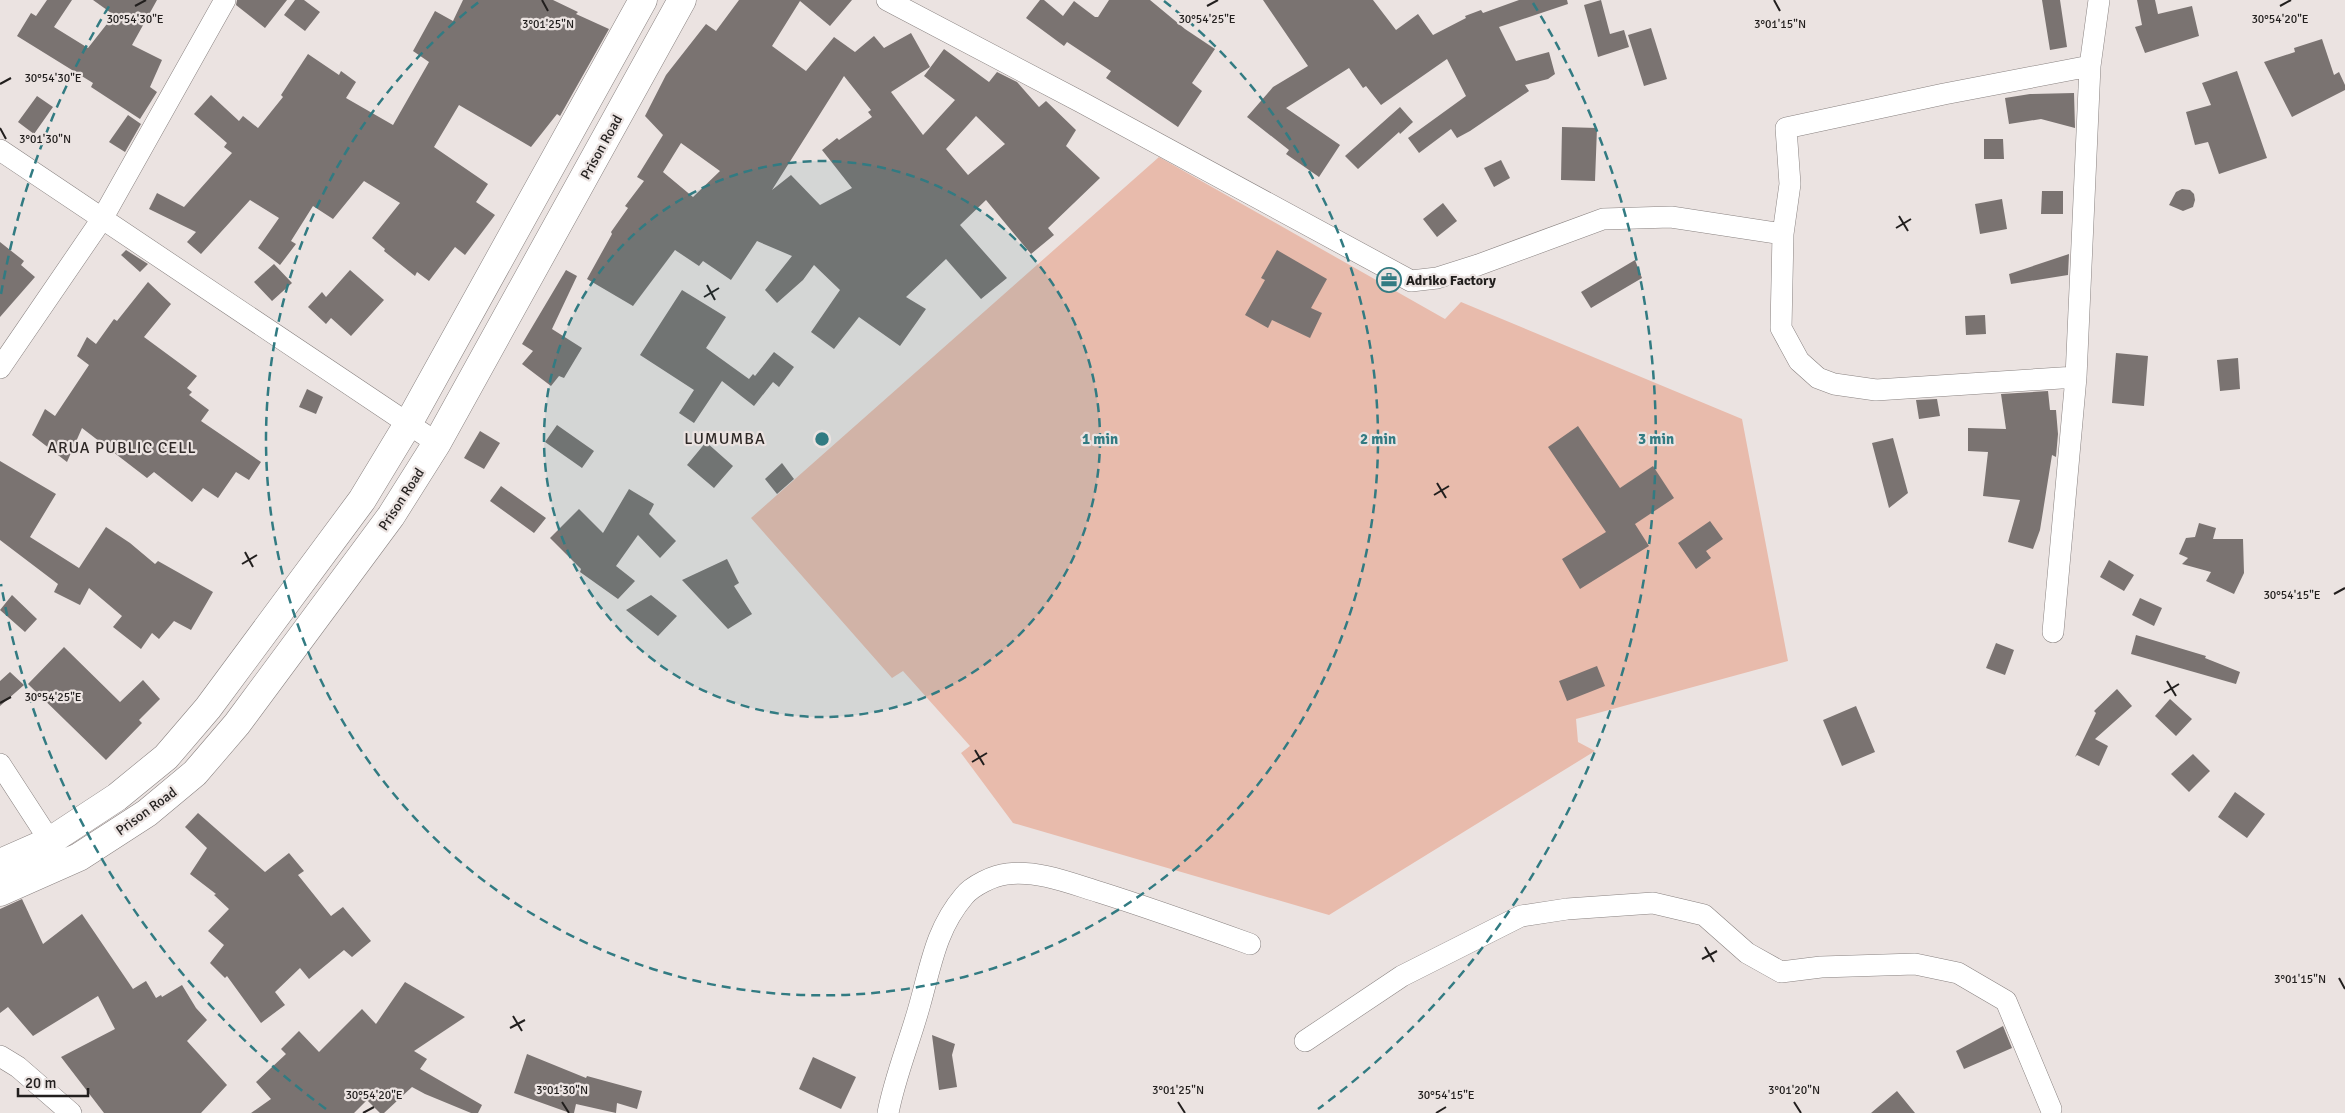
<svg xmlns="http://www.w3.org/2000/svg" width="2345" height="1113" font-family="Signika,sans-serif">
<rect width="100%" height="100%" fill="#ebe3e1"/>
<path fill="#e8bbac" d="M1159,157L1445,319L1461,302L1742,419L1788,661L1576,719L1578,742L1595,751L1329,915L1013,823L961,753L970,746L903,671L892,678L751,518Z"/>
<path fill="#7a7371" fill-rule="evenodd" d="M47,0H72L54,27L88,48L114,15L93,0H157L132,45L162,60L150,87L157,92L140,119L91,87L93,83L17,36L31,13L36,16Z
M237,0H287L265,28L236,5Z
M295,0H304L320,12L305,31L284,15Z
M463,0H553L578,12L576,14L609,29L560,116L557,114L531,147L459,105L434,147L488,184L476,202L495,215L465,255L455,247L429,281L417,272L415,276L384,251L385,249L372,238L400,203L364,181L333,219L313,206L291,241L296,244L280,265L258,248L279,218L250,200L201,254L187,242L196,232L149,209L157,193L184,207L232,153L224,147L227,143L194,114L211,95L239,121L243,116L258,128L283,97L281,95L308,54L339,75L341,71L356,82L346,98L393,125L429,62L413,51L435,11L453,21Z
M739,0H852L830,26L800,1L772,46L806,71L834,37L855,52L874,36L884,48L911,33L930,67L891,92L923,135L955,100L924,76L944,49L989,82L997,72L1017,82L1039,107L1046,101L1076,130L1066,146L1100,178L1048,228L1054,235L1031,254L986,200L960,225L1007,278L981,299L946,259L906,297L926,309L900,346L859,317L834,349L811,332L840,290L814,265L803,280L777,303L765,290L792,256L757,241L731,280L703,261L699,266L675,250L633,306L587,279L612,234L611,232L628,208L625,206L644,181L637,177L663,135L645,116L666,75L706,24L716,31ZM844,76L871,110L868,112L872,117L839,140L837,138L822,150L852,188L820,205L791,175L772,190ZM976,116L1005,144L968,175L946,149ZM681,143L720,171L693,197L663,172Z
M1040,0H1044L1063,16L1074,1L1095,17H1098L1109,0H1150L1185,29L1215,49L1192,83L1202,91L1178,127L1106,78L1111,71L1067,42L1064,46L1026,18Z
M1263,0H1373L1396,30L1418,14L1433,35L1466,18L1465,16L1481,10L1483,13L1519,0H1567L1568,4L1499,27L1516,61L1549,52L1555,74L1548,79L1525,85L1529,91L1470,131L1457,138L1451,129L1419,153L1408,138L1466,96L1447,59L1381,105L1366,86L1363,88L1349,68L1286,108L1340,145L1319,177L1286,154L1289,150L1247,117L1273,87L1308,66Z
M1601,0L1610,34L1624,30L1629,47L1598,57L1584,5Z
M2042,0H2060L2067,47L2050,50Z
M2137,0H2155L2158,14L2192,6L2199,36L2145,53L2135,27L2142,25Z
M1651,28L1667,79L1644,86L1628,35Z
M2322,39L2334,75L2339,72L2345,85V90L2292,117L2264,62L2295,52L2294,48Z
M2237,71L2267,158L2219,174L2208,142L2195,145L2186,112L2211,105L2202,83Z
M2074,93L2075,128L2041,119L2009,124L2005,98L2030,94Z
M37,96L53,107L34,134L18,122Z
M1400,107L1413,122L1400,134L1399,132L1358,169L1345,156Z
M128,115L141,124L125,152L109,142Z
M1562,127L1597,128L1595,181L1561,180Z
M1984,139H2003L2004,159H1984Z
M1501,160L1510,178L1494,187L1484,168Z
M2182,189L2190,190L2194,194L2195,200L2193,207L2183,211L2169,205L2176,192Z
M2042,191H2063V214H2041Z
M2002,199L2007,229L1980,234L1975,204Z
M1443,203L1457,221L1437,237L1423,219Z
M0,242L24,261L21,265L35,277L0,317Z
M126,250L148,264L140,272L121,255Z
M1277,250L1327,279L1311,308L1322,313L1310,338L1272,320L1268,328L1245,315L1265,280L1261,278Z
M2069,254L2068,275L2011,284L2009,274Z
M1635,260L1642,278L1591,308L1581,292Z
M274,264L292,283L272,301L254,282Z
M350,270L384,300L351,336L331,318L326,324L308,307L322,292L326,297Z
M566,270L577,276L552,329L582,348L564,378L559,376L551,386L522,364L533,351L522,344Z
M148,282L171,304L144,337L197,376L187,388L192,392L189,395L209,410L201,421L261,462L249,480L236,472L218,498L203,488L192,502L154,472L147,478L82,428L67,462L32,435L45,409L55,416L89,365L77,356L87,337L96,344L114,319L117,321Z
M682,290L726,317L706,348L749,379L753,374L755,376L774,352L794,367L779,387L773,382L754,406L722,381L694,423L679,413L694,390L640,355Z
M1985,315L1986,334L1966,335L1965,316Z
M2116,353L2148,356L2144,406L2112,403Z
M2238,358L2240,389L2220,391L2217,360Z
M307,389L323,397L316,414L299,407Z
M2048,391L2050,410H2056L2058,434L2056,457L2052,455L2040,530L2033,549L2008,542L2020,500L1983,496L1988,452L1968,451V428L2006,429L2001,394Z
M1937,399L1940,416L1919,419L1916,400Z
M557,425L594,451L582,468L545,442Z
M1578,426L1620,488L1653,466L1674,498L1635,524L1649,546L1580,589L1562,559L1606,532L1548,447Z
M480,431L500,443L484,469L464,458Z
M1893,438L1908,493L1889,508L1872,443Z
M706,442L733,466L714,488L687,465Z
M0,461L56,494L30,537L79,568L106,527L130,543L155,564L158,561L213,592L191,630L174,621L159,639L152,633L141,649L113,627L122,616L89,588L80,605L54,592L58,584L0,540Z
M782,463L794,479L777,494L765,479Z
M501,486L546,518L534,533L490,501Z
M629,489L654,504L649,514L676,541L660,558L638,535L616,566L635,581L618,599L580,572L581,569L550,538L579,509L603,533Z
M1710,521L1723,539L1706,551L1711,558L1696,569L1678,543Z
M2199,523L2216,528L2213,539H2243L2244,573L2234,594L2206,581L2211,572L2182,564L2188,558L2179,554L2186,538L2195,537Z
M727,559L739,583L734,586L752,614L728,629L682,580Z
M2109,560L2134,575L2124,591L2100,577Z
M12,595L37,619L25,632L0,610Z
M651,595L677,616L658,636L626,610Z
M2140,598L2162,608L2154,626L2132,615Z
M2136,635L2206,656L2205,658L2240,672L2236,684L2131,654Z
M1996,643L2014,650L2005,675L1986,668Z
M64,647L120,702L143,680L160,699L139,720L142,723L106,760L28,684Z
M1597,666L1605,686L1567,701L1559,681Z
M10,672L24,685L0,706V681Z
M2117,689L2132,706L2095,739L2108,746L2099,766L2077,755L2075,757L2096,713L2094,711Z
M2170,699L2192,719L2176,736L2155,716Z
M1856,706L1875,752L1842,766L1823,720Z
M2193,754L2210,771L2189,792L2171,774Z
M2235,792L2265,814L2247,838L2218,817Z
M198,813L265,872L289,853L304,871L298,875L331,916L343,907L371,941L352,957L344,950L309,979L300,968L275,992L285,1005L261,1023L227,976L225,978L210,963L224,945L208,931L229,909L214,895L216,894L190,874L207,848L185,827Z
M22,899L43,944L82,914L133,989L146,981L156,998L161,995L162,997L182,985L196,1008L207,1020L187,1041L227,1085L201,1113H104L61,1057L115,1029L98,996L33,1036L8,1007L0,1013V909Z
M405,982L465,1017L414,1051L427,1059L420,1069L482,1105L478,1113H471L425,1094L412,1087L384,1113H380L367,1100L354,1113H251L271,1099L256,1082L286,1054L281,1049L299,1031L319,1052L362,1009L376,1024Z
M2003,1026L2012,1048L1964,1069L1956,1051Z
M932,1035L955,1044L952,1055L957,1087L939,1090Z
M527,1054L586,1078L587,1076L642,1091L637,1109L617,1103L616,1113L576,1104L574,1113H570L514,1093Z
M813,1057L856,1077L841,1109L799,1089Z
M1897,1091L1915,1113H1871Z"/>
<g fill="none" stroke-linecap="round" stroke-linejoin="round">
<defs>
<path id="minor" d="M887,0L1081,102L1411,281L1437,278L1478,265L1603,219L1671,217L1783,234
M0,150L437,443
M0,368L102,219L225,0
M2076,377L1876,390L1834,384L1818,378L1799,361L1781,328L1783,234L1790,184L1786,128L1944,94L2090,66
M2053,632L2076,377L2090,66L2099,0
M0,764L50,841
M1305,1041L1402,976L1521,916L1567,909L1653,903L1704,915L1747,953L1781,972L1821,967L1915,964L1958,973L2006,1001L2051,1109
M0,1056L18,1067L71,1113
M888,1113C895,1076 910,1041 920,1004C931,965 936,929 964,896C972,886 994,875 1007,874C1038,870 1070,883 1099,892C1150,908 1200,926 1250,944"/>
<path id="tertiary" d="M0,863L50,841L117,797L166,757L208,708L362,500L408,424L643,0
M0,892L79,857L147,813L195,773L237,724L391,516L437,443L682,0"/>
</defs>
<use href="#minor" stroke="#898280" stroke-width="22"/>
<use href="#tertiary" stroke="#898280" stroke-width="29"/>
<use href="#minor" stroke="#fff" stroke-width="21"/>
<use href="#tertiary" stroke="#fff" stroke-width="28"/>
</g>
<path fill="none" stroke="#221f1e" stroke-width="2" d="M542,0L548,11M1774,0L1780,11M135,6L146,0M1207,6L1218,0M2280,6L2291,0M0,84L11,78M0,128L6,139M1899,216L1908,231M1896,228L1911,219M707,285L715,300M704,297L719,288M1437,483L1446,498M1434,495L1449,486M245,552L253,567M242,564L257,555M2334,594L2345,588M2167,681L2176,696M2164,693L2179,684M0,703L11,697M975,750L984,765M972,762L987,753M1705,947L1714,962M1702,959L1717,951M2339,978L2345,989M513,1016L522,1031M510,1028L525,1020M562,1102L569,1113M1178,1102L1185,1113M1794,1102L1801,1113M363,1113L374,1107M1436,1113L1446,1107"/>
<circle cx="822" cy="439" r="278" fill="#327b82" fill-opacity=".12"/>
<g fill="none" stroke="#327b82" stroke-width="2.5" stroke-dasharray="9 6">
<circle cx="822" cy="439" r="278"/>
<path d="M1164 1A556 556 0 1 1 480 1"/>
<path d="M326 1109A834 834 0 0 1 1 584M1 294A834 834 0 0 1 111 3M1533 3A834 834 0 0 1 1318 1109"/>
</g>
<defs>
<symbol id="office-ring" viewBox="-11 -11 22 22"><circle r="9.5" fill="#ebe3e1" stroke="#327b82" stroke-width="1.5"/><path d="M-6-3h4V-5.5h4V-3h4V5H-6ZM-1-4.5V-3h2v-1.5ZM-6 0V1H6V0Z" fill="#327b82"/></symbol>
</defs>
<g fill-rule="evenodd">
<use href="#office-ring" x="1375" y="266" width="28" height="28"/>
</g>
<g text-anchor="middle" stroke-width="4.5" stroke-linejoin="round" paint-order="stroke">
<g font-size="14" fill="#221f1e" stroke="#ebe3e1">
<text transform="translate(601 147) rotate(-61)" y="5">Prison Road</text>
<text transform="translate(401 499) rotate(-57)" y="5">Prison Road</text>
<text transform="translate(146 811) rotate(-36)" y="5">Prison Road</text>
</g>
<g font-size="14" font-weight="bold" fill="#221f1e" stroke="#ebe3e1" text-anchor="start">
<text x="1406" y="285">Adriko Factory</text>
</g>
<g font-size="16" letter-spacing="1" fill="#2e2826" stroke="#ebe3e1">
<text x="725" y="444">LUMUMBA</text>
<text x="122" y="453">ARUA PUBLIC CELL</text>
</g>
</g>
<g font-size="12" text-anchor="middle" fill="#221f1e" stroke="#ebe3e1" stroke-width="4.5" stroke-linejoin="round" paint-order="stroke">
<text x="135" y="23">30°54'30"E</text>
<text x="1207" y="23">30°54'25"E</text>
<text x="2280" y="23">30°54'20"E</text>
<text x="548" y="28">3°01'25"N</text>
<text x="1780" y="28">3°01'15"N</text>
<text x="53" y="82">30°54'30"E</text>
<text x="45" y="143">3°01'30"N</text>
<text x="2292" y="599">30°54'15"E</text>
<text x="53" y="701">30°54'25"E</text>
<text x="2300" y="983">3°01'15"N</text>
<text x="562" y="1094">3°01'30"N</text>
<text x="1178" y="1094">3°01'25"N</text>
<text x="1794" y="1094">3°01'20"N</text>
<text x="374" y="1099">30°54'20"E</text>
<text x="1446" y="1099">30°54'15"E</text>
</g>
<circle cx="822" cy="439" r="8" fill="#327b82" stroke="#ebe3e1" stroke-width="2.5"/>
<g font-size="15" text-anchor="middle" font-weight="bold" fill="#327b82" stroke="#ebe3e1" stroke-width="4.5" stroke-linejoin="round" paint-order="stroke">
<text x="1100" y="444">1 min</text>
<text x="1378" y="444">2 min</text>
<text x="1656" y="444">3 min</text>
</g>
<path d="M18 1088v8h70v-8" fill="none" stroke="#221f1e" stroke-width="2.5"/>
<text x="25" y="1088" font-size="15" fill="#221f1e" stroke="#ebe3e1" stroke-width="4" paint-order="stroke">20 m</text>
</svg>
